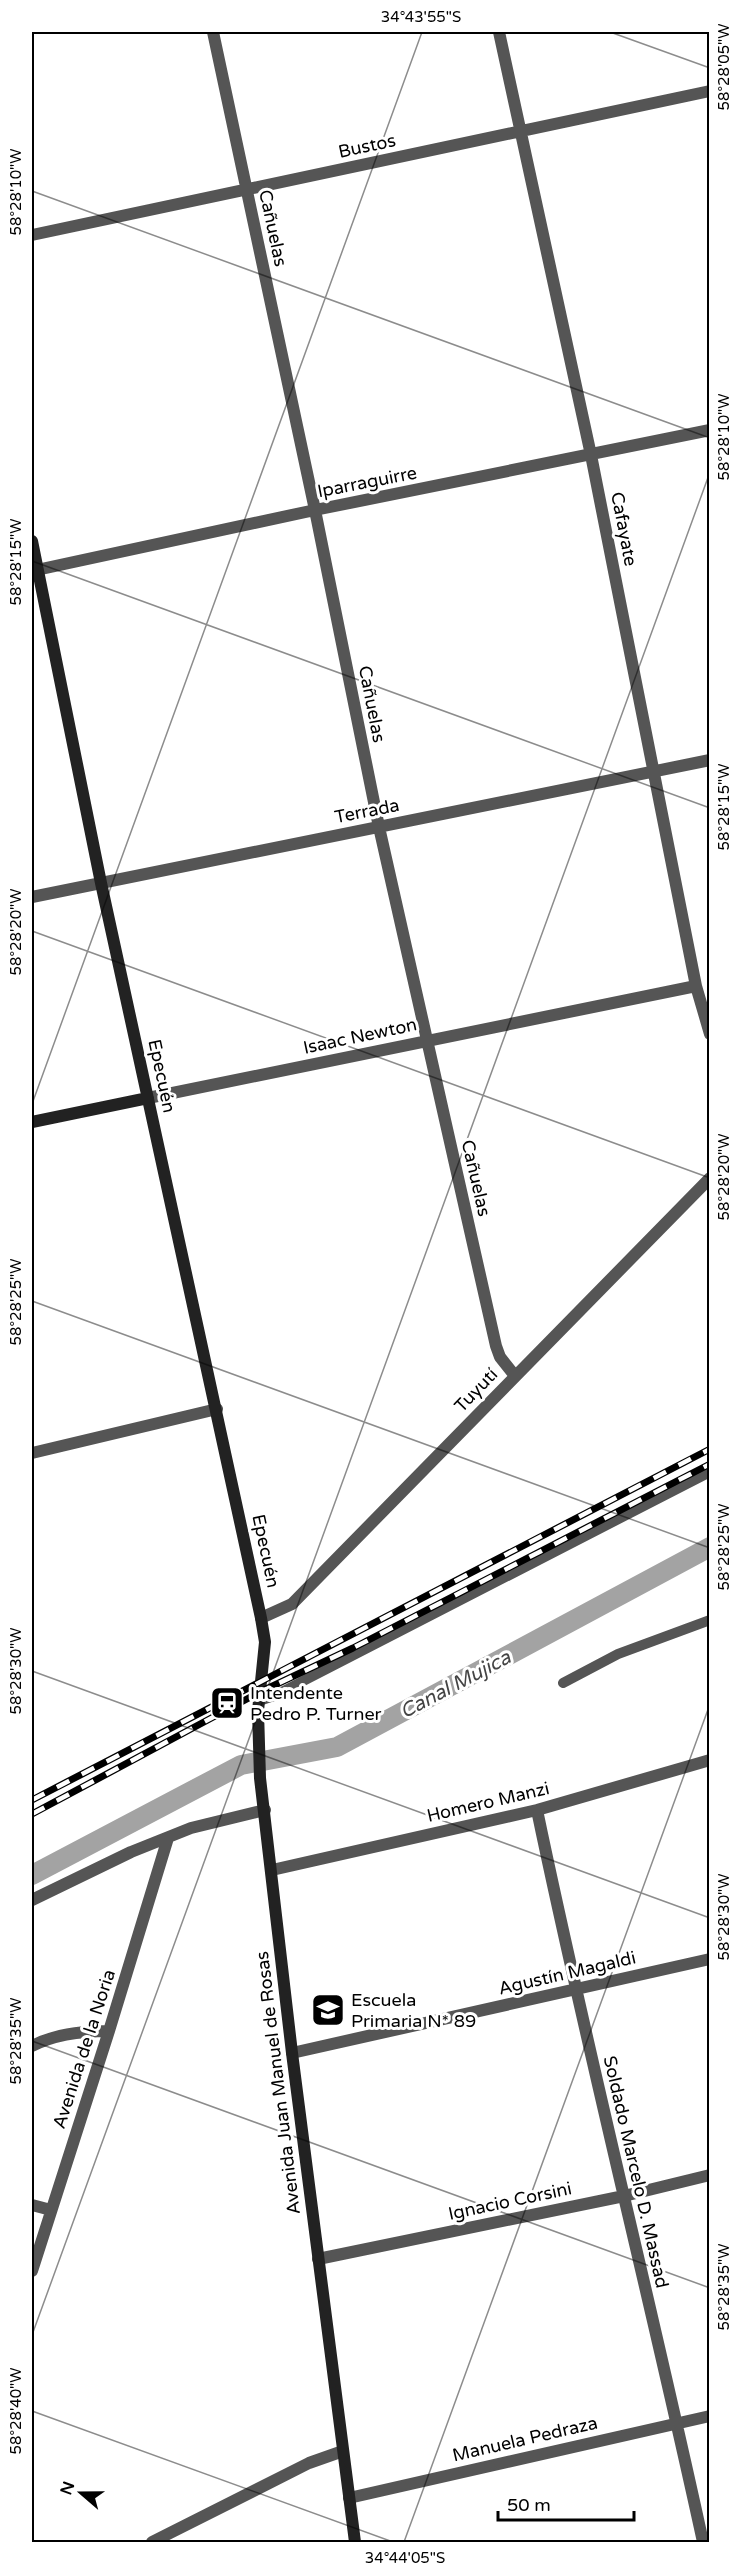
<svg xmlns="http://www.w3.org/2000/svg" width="741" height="2574" font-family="'Varela Round',sans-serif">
<rect width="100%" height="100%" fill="#fff"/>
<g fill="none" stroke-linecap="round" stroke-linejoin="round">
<path stroke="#a3a3a3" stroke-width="20" d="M32,1875L241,1765L337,1747L710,1547"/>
<path stroke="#555" stroke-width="10" d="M563,1683L618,1654L710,1620
M259,1701L274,1696L710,1472"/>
<path stroke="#555" stroke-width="12" d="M213,32L315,510L379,827L496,1346L500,1357L515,1376
M499,32L591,455L696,986L710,1034
M32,235L710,91
M32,571L315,510L710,430
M32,897L710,760
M148,1098L696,986
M32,1453L217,1409
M261,1618L292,1604L710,1178
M537,1810C588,2055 650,2298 703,2542
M272,1870L537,1810L710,1760
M32,1900L131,1852L191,1828L265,1810
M32,2046C55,2034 83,2031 109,2031
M292,2053L710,1959
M32,2205L51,2210
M318,2259L624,2196L710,2175
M32,2271L109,2031L168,1838
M349,2498L710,2416
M152,2542L309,2463L343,2451"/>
<path stroke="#222" stroke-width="12" d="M32,541L101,883L261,1618L265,1642L258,1711L260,1778L292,2053L355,2542
M32,1122L148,1098"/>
<defs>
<path id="rail" d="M32,1800L710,1449
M32,1814L260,1692L353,1648L710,1464"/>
</defs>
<use href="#rail" stroke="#000" stroke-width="7"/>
<use href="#rail" stroke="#fff" stroke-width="4.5" stroke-dasharray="14" stroke-linecap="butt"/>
</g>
<path fill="none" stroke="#000" stroke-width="1.5" stroke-opacity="0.45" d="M610,32L710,68M32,191L710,438M32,561L710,808M32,931L710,1178M32,1104L422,32M32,1301L710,1548M32,1671L710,1918M32,2041L710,2288M32,2335L710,472M32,2411L393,2542M404,2542L710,1704"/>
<defs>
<symbol id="station-square" viewBox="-11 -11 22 22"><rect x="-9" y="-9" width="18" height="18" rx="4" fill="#000" stroke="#fff"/><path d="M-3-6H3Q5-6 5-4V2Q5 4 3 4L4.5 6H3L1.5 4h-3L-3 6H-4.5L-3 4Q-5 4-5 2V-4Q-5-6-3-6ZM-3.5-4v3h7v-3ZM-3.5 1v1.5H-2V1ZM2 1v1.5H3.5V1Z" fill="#fff"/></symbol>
<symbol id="school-square" viewBox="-11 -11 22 22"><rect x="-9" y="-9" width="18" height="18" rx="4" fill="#000" stroke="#fff"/><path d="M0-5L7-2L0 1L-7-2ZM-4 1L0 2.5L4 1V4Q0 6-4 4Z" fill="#fff"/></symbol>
</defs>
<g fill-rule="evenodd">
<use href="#station-square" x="208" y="1684" width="38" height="38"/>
<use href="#school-square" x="309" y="1991" width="38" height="38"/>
</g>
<g text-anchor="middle" stroke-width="6" stroke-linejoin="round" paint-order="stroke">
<g font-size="18" fill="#000" stroke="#fff">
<text transform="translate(367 146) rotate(-12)" y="6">Bustos</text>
<text transform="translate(273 228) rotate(78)" y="6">Cañuelas</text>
<text transform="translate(367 482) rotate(-11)" y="6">Iparraguirre</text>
<text transform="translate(624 529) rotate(79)" y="6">Cafayate</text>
<text transform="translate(372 704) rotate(79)" y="6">Cañuelas</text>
<text transform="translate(367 811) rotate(-11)" y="6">Terrada</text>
<text transform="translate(360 1036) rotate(-12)" y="6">Isaac Newton</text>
<text transform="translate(162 1076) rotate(78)" y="6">Epecuén</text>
<text transform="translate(476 1178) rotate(77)" y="6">Cañuelas</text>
<text transform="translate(476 1390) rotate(-46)" y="6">Tuyutí</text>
<text transform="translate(266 1551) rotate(78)" y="6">Epecuén</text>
<text transform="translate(488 1802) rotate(-13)" y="6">Homero Manzi</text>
<text transform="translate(567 1973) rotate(-13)" y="6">Agustín Magaldi</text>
<text transform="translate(84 2049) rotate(-72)" y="6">Avenida de la Noria</text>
<text transform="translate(278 2083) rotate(-97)" y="6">Avenida Juan Manuel de Rosas</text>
<text transform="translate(636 2172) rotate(77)" y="6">Soldado Marcelo D. Massad</text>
<text transform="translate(510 2201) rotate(-12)" y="6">Ignacio Corsini</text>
<text transform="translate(525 2439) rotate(-13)" y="6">Manuela Pedraza</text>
</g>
<g font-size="18" fill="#000" stroke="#fff" text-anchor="start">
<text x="250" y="1699">Intendente<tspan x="250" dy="21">Pedro P. Turner</tspan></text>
<text x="351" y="2006">Escuela<tspan x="351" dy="21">Primaria N* 89</tspan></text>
</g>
<g font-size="20" font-style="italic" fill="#444" stroke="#fff">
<text transform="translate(455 1684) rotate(-28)" y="7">Canal Mujica</text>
</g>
</g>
<rect width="741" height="2574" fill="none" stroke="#ffffff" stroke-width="66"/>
<g transform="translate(81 2493) rotate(290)" stroke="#ffffff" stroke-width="4.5" paint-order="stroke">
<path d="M0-4.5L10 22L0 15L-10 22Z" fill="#000000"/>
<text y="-9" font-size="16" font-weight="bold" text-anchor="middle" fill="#000000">N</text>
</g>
<path d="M498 2511v9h136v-9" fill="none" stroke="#000000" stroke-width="3"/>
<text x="507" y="2511" font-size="18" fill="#000000" stroke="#ffffff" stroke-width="4.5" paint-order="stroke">50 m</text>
<rect x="33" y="33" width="675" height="2508" fill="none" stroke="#000" stroke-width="2"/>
<g font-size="15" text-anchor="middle" fill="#000">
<text x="421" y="22">34°43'55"S</text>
<text transform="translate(724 67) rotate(-90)" y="5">58°28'05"W</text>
<text transform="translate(16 192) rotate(-90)" y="5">58°28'10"W</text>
<text transform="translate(724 437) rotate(-90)" y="5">58°28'10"W</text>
<text transform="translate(16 562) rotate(-90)" y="5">58°28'15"W</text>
<text transform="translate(724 807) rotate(-90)" y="5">58°28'15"W</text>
<text transform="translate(16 932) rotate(-90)" y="5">58°28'20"W</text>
<text transform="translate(724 1177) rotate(-90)" y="5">58°28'20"W</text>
<text transform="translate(16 1302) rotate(-90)" y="5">58°28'25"W</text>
<text transform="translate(724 1547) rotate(-90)" y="5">58°28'25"W</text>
<text transform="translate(16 1671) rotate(-90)" y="5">58°28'30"W</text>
<text transform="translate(724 1917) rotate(-90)" y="5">58°28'30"W</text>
<text transform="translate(16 2041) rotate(-90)" y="5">58°28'35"W</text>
<text transform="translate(724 2287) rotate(-90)" y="5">58°28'35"W</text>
<text transform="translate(16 2411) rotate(-90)" y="5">58°28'40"W</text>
<text x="405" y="2563">34°44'05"S</text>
</g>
</svg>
